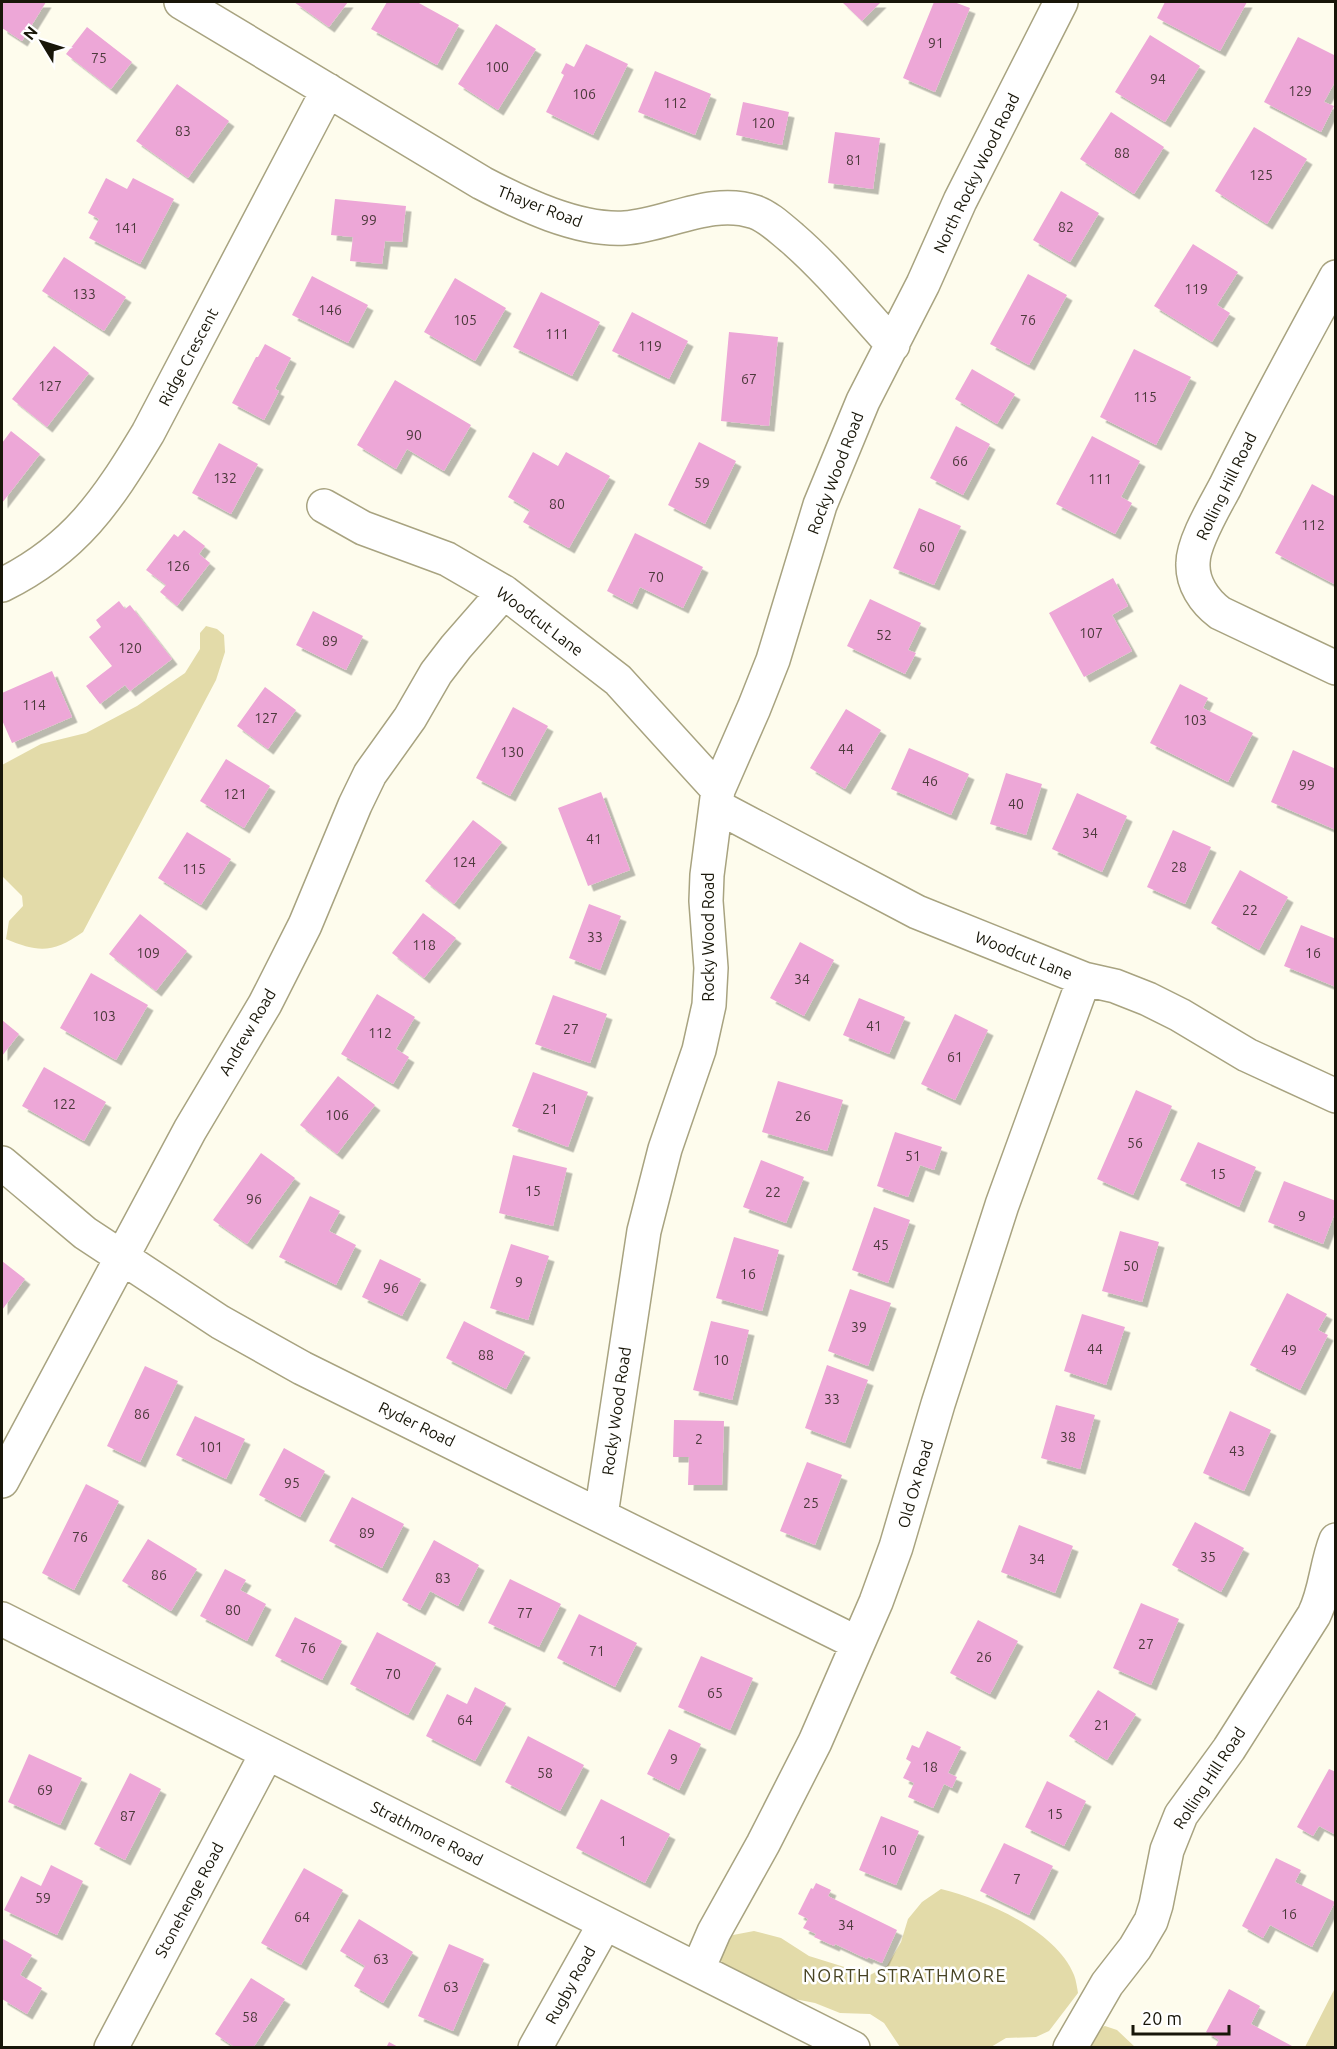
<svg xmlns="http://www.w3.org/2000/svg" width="1337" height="2049" font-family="Ubuntu,sans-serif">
<defs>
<filter id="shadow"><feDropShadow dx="5.5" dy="5.5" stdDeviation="0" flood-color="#0004"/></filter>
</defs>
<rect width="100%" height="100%" fill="#fefced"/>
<path fill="#e3dba9" d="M206,626L217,629L224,635L225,652L216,680L83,932C53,953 39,953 6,939L9,921L23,906L22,896L2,876V765L41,744L86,733L137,706L185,673L200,649V633Z
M941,1889C985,1900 1056,1930 1074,1975C1076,1980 1077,1987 1078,1993L1049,2031L1036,2037L1006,2038L991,2047H900L884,2023L870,2014L840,2013L815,2003L774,1995L728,1972L720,1959L725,1945L733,1935L754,1931L781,1938L809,1956L870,1975L887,1966L901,1942L908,1919L922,1902Z
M1335,1988V2047H1305Z
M1105,2026L1117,2030L1135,2047L1082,2048L1093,2030Z"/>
<path fill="#eda7d7" filter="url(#shadow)" d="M2,2H46L22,41L2,28Z
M294,2H348L329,27Z
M387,2H417L459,25L437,65L371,29Z
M842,2H881L862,21Z
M934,2H954L970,8L935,92L903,78Z
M1165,2H1247L1220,51L1157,18Z
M496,24L536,49L498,110L458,84Z
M87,27L132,62L111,89L66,54Z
M1150,35L1200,66L1165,122L1115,92Z
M1298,37L1336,56V80L1324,102L1334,106L1321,132L1264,102Z
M586,44L628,64L593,135L546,112L564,75L561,73L566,63L574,67Z
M655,71L711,94L695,135L638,112Z
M177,84L229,121L188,178L136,141Z
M743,102L789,112L782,145L736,135Z
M1111,112L1164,147L1134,194L1080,159Z
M1254,127L1307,159L1267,224L1215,191Z
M835,132L880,138L873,189L828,183Z
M106,178L127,189L133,178L174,199L140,264L89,238L99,219L88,213Z
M1061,191L1099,213L1070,262L1033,240Z
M335,199L406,206L402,242L385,241L382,264L350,261L353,237L331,235Z
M1193,244L1238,272L1217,305L1230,313L1212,342L1154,306Z
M64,257L126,297L104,331L42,291Z
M1028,274L1067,295L1029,365L990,344Z
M312,276L368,305L348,343L292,315Z
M455,278L506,308L475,361L424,332Z
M541,292L600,322L572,376L513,347Z
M632,312L688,341L669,379L612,351Z
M729,332L778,337L769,426L721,421Z
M265,344L291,358L275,389L279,391L264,420L232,403L256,357H258Z
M54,346L89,373L47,427L12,399Z
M1134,349L1191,377L1156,445L1100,417Z
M972,369L1015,394L997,424L955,399Z
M395,380L471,425L444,471L407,449L396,469L357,445Z
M956,426L990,444L963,495L930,478Z
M11,431L40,454L2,503V443Z
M1092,436L1140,461L1121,497L1132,503L1115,534L1056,504Z
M699,442L736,461L705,524L668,505Z
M219,443L258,464L231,514L192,493Z
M533,452L558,466L566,452L610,476L569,548L523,522L530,510L508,497Z
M1312,484L1336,497V585L1275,553Z
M919,508L961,526L934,585L893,568Z
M184,530L205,546L199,554L210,563L177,606L160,592L166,585L146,570L174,534L178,537Z
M635,533L703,567L683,608L640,587L632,604L607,591Z
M1113,578L1128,606L1112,615L1132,651L1084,677L1049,613Z
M870,599L921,623L908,650L916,653L905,674L847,646Z
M119,601L125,609L130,605L172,659L130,691L125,685L100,704L86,686L112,666L89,637L101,627L96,620Z
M313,611L363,636L346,670L296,645Z
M52,671L72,717L12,743L2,720V693Z
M1180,684L1208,698L1203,708L1253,733L1228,782L1150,743Z
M265,687L296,710L268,749L237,726Z
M513,707L548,726L510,796L476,778Z
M846,709L881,730L845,789L810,768Z
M909,748L969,774L951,815L891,789Z
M1293,750L1336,769V830L1271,802Z
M226,759L270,786L244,828L200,801Z
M1006,773L1042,784L1026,835L990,824Z
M601,792L630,870L588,886L558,808Z
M1077,793L1127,816L1102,872L1052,849Z
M473,820L502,842L454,904L425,881Z
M1173,830L1211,847L1185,904L1147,887Z
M187,832L231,859L201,905L158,878Z
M1240,870L1288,897L1259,950L1211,923Z
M589,904L621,916L600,970L569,958Z
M423,913L456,938L424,978L392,953Z
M140,914L187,951L156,991L109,954Z
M1301,925L1336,939V987L1284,966Z
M800,942L834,960L804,1016L770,998Z
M91,973L148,1005L116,1060L60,1028Z
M377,994L415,1017L396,1049L409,1057L393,1084L341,1054Z
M553,995L607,1014L590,1063L535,1044Z
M859,998L905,1017L889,1054L843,1035Z
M955,1014L988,1030L955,1100L921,1084Z
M2,1020L19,1034L2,1056Z
M44,1067L106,1102L84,1141L22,1106Z
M533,1072L588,1092L568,1147L512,1126Z
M338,1076L375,1105L337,1154L300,1125Z
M778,1081L843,1100L827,1151L762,1132Z
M1136,1090L1172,1106L1133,1195L1097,1179Z
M895,1132L942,1147L934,1170L920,1165L908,1197L877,1186Z
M1198,1142L1256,1167L1239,1207L1180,1180Z
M261,1153L295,1178L247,1244L213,1220Z
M513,1155L567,1168L553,1226L499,1213Z
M761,1160L804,1177L786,1223L743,1207Z
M1284,1181L1336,1201V1210L1323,1244L1268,1222Z
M310,1196L340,1211L329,1231L356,1245L336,1285L279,1257Z
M874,1207L910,1220L888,1283L852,1270Z
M1120,1231L1159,1242L1142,1302L1102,1291Z
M734,1237L779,1250L762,1311L716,1298Z
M511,1244L549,1256L528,1320L490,1308Z
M380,1259L421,1279L402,1316L362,1297Z
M2,1261L25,1279L2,1310Z
M850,1289L891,1303L868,1366L828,1351Z
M1287,1293L1327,1314L1318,1330L1328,1335L1300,1390L1250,1365Z
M1082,1314L1125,1327L1106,1385L1064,1371Z
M464,1321L525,1352L506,1389L446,1358Z
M711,1321L749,1330L732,1400L693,1390Z
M827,1365L868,1380L845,1443L805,1428Z
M145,1366L178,1381L140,1462L107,1446Z
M1056,1405L1095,1415L1080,1469L1041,1458Z
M1230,1411L1271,1430L1244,1491L1203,1473Z
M195,1416L245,1439L226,1479L176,1455Z
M674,1420L724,1421L722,1485H688L689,1457H673Z
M284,1448L325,1471L300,1517L259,1495Z
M807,1462L842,1475L815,1545L780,1531Z
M86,1484L119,1501L74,1590L42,1573Z
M352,1497L404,1524L382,1568L329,1541Z
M1195,1522L1244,1548L1221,1592L1172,1565Z
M1019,1525L1073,1546L1055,1593L1001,1572Z
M148,1539L197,1569L171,1611L122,1581Z
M434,1540L479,1565L458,1606L430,1591L420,1610L402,1600Z
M225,1569L246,1580L240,1590L266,1604L247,1641L200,1616Z
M510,1579L561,1604L539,1647L488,1623Z
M1141,1603L1179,1619L1151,1685L1113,1668Z
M579,1614L637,1643L615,1687L557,1658Z
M295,1617L342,1641L322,1680L275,1656Z
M978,1620L1018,1641L990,1694L950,1673Z
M377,1632L436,1663L408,1715L350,1684Z
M701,1656L753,1678L730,1730L678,1707Z
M475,1687L506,1703L475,1761L426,1736L447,1694L467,1704Z
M1098,1690L1136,1714L1107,1760L1069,1736Z
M669,1729L701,1744L679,1790L647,1774Z
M927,1731L961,1747L948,1773L957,1777L952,1788L944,1784L933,1808L908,1797L914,1783L903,1778L911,1762L906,1759L912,1745L919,1748Z
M528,1736L584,1765L560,1811L505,1782Z
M29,1754L82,1778L60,1825L8,1802Z
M1329,1769L1336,1772V1835L1319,1826L1313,1836L1297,1827Z
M130,1773L161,1789L125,1860L94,1844Z
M1047,1781L1086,1801L1064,1846L1025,1827Z
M601,1799L670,1834L645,1883L576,1848Z
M881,1816L919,1831L896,1885L859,1870Z
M1004,1843L1053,1866L1029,1915L980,1891Z
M1276,1858L1301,1870L1295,1882L1335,1902L1312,1947L1270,1925L1263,1938L1242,1926Z
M51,1865L83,1881L57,1935L4,1910L21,1876L41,1886Z
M304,1868L343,1890L301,1965L261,1943Z
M816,1883L831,1890L828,1896L897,1930L882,1963L868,1957L867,1959L835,1944L834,1946L814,1937L816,1934L803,1928L808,1919L798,1914L811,1888L813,1889Z
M359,1919L413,1952L383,2003L354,1986L365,1966L340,1951Z
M3,1939L32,1955L20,1975L42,1988L27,2014L2,1999Z
M449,1944L484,1959L453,2031L418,2016Z
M251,1978L285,1999L253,2048H236L215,2034Z
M1229,1989L1260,2006L1251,2024L1292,2046L1291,2048H1215L1219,2040L1206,2032Z
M389,2042L400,2048H386Z"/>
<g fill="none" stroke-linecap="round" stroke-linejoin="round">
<defs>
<path id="minor" d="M181,2L482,183C522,204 578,231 625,228C667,225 712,197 755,212C769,217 781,229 792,238C829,270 860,309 893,345
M1336,277C1298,347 1260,416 1225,487C1215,506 1193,542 1193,563C1192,583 1204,601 1220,613L1336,668
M324,506L363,528L447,559L504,592L618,680L718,790
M2,585C75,549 107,501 148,433L328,90
M716,806L917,912L1084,979L1115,986L1148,999L1180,1015L1247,1055L1336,1096
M2,1163L85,1233L220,1322L302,1368L857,1643
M2,1481L190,1130L265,1004L305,925L355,805L370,774L410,718L436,673L456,647L504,592
M601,1515L644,1231L665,1149L699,1050L709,1005L711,968L706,901L707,875L718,790L754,708L773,660L820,505L863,401L923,284L960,201L1061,2
M2,1619L853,2048
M698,1969L714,1932L763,1844L815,1742L876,1602L896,1547L938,1404L1002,1205L1084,979
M111,2048L267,1753
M535,2048L605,1923
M1070,2048L1107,1984L1135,1948L1151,1921L1156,1905L1167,1850L1181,1815L1229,1749L1314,1615C1326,1591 1326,1565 1336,1540"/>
</defs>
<use href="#minor" stroke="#a8a380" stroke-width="36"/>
<use href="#minor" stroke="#fff" stroke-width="33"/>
</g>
<g text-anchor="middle" stroke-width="5" stroke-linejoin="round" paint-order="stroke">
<g font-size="14" fill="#4d3a3c">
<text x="936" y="48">91</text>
<text x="99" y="63">75</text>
<text x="497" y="72">100</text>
<text x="1158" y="84">94</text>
<text x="1300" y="96">129</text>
<text x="584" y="99">106</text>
<text x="675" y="108">112</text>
<text x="763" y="128">120</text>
<text x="183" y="136">83</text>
<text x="1122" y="158">88</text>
<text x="854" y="165">81</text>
<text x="1261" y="180">125</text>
<text x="369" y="225">99</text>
<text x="1066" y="232">82</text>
<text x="126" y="233">141</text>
<text x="1196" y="294">119</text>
<text x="84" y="299">133</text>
<text x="330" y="315">146</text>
<text x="465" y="325">105</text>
<text x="1028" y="325">76</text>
<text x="557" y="339">111</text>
<text x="650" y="351">119</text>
<text x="749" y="384">67</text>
<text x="50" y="391">127</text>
<text x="1145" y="402">115</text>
<text x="414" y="440">90</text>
<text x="960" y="466">66</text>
<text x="225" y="483">132</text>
<text x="1100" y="484">111</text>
<text x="702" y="488">59</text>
<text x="557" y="509">80</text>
<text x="1313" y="530">112</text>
<text x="927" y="552">60</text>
<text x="178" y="571">126</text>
<text x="656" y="582">70</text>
<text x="1091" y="638">107</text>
<text x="884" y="640">52</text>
<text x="330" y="646">89</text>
<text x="130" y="653">120</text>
<text x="34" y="710">114</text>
<text x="266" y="723">127</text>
<text x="1195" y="725">103</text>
<text x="846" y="754">44</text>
<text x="512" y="757">130</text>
<text x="930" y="786">46</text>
<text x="1307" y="790">99</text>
<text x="235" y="799">121</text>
<text x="1016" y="809">40</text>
<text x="1090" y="838">34</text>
<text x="594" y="844">41</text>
<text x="464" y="867">124</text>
<text x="1179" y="872">28</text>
<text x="194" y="874">115</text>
<text x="1250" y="915">22</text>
<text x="595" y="942">33</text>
<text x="424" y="950">118</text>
<text x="148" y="958">109</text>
<text x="1313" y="958">16</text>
<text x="802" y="984">34</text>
<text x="104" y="1021">103</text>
<text x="874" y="1031">41</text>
<text x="571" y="1034">27</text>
<text x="380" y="1038">112</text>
<text x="955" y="1062">61</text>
<text x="64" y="1109">122</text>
<text x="550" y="1114">21</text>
<text x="337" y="1120">106</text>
<text x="803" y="1121">26</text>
<text x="1135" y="1148">56</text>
<text x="913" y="1161">51</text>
<text x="1218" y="1179">15</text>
<text x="533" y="1196">15</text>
<text x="773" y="1197">22</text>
<text x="254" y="1204">96</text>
<text x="1302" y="1221">9</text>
<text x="881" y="1250">45</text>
<text x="1131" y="1271">50</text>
<text x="748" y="1279">16</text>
<text x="519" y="1287">9</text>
<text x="391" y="1293">96</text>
<text x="859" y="1332">39</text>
<text x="1095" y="1354">44</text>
<text x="1289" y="1355">49</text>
<text x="486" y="1360">88</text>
<text x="721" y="1365">10</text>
<text x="832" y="1404">33</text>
<text x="142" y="1419">86</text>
<text x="1068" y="1442">38</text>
<text x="699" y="1444">2</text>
<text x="211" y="1452">101</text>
<text x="1237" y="1456">43</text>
<text x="292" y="1488">95</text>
<text x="811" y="1508">25</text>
<text x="367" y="1538">89</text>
<text x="80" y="1542">76</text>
<text x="1208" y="1562">35</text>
<text x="1037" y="1564">34</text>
<text x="159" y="1580">86</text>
<text x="443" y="1583">83</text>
<text x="233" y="1615">80</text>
<text x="525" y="1618">77</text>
<text x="1146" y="1649">27</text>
<text x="308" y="1653">76</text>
<text x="597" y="1656">71</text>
<text x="984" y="1662">26</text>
<text x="393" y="1679">70</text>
<text x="715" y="1698">65</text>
<text x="465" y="1725">64</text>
<text x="1102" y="1730">21</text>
<text x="674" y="1764">9</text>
<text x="930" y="1772">18</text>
<text x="545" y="1778">58</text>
<text x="45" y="1795">69</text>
<text x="1055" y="1819">15</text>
<text x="128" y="1821">87</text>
<text x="623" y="1846">1</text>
<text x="889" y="1855">10</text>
<text x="1017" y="1884">7</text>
<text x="43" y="1903">59</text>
<text x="1289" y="1919">16</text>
<text x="302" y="1922">64</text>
<text x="846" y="1930">34</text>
<text x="381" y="1964">63</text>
<text x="451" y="1992">63</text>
<text x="250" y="2022">58</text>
</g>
<g font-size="16" fill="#181609" stroke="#fff">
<text transform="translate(976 173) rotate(-64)" y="6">North Rocky Wood Road</text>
<text transform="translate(540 206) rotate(21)" y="6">Thayer Road</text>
<text transform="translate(188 357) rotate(-62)" y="6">Ridge Crescent</text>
<text transform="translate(835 473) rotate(-69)" y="6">Rocky Wood Road</text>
<text transform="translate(1226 486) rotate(-64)" y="6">Rolling Hill Road</text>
<text transform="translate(540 621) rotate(37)" y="6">Woodcut Lane</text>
<text transform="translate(708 937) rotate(-90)" y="6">Rocky Wood Road</text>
<text transform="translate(1024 955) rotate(22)" y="6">Woodcut Lane</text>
<text transform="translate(247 1032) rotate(-60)" y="6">Andrew Road</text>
<text transform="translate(616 1411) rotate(-82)" y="6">Rocky Wood Road</text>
<text transform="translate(417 1424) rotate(26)" y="6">Ryder Road</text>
<text transform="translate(915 1484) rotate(-74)" y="6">Old Ox Road</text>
<text transform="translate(1209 1778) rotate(-57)" y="6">Rolling Hill Road</text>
<text transform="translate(427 1833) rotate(27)" y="6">Strathmore Road</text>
<text transform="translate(189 1900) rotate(-62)" y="6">Stonehenge Road</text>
<text transform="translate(570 1985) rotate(-61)" y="6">Rugby Road</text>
</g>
<g font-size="18" letter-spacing="1.5" fill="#484323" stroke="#fff">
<text x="905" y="1982">NORTH STRATHMORE</text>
</g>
</g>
<rect width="1337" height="2049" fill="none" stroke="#181609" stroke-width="6"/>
<g transform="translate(42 42) rotate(308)" stroke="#ffffff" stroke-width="4.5" paint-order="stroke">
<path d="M0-4.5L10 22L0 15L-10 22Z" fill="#181609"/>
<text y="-9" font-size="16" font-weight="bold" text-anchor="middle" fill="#181609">N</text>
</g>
<path d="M1133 2025v9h96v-9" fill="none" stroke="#181609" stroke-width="3"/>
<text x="1142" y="2025" font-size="18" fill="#181609" stroke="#ffffff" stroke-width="4.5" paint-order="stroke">20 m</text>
</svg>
